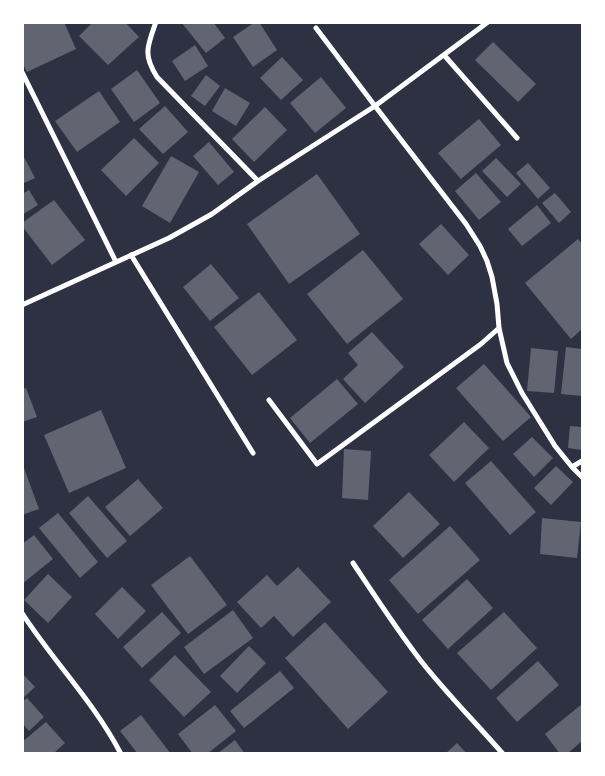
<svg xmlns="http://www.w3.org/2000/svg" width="605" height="776" font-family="'Libre Baskerville',serif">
<rect width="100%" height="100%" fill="#2d3142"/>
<path fill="#626471" d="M26,22H64L76,49L27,72L22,62V24Z
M93,22H125L139,37L108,65L79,36Z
M181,22H213L225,38L206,53Z
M255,22H259L277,50L253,67L233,37Z
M493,42L536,84L518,102L475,60Z
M195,45L208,66L185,81L172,61Z
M282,57L303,80L281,100L260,78Z
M137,70L160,103L134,122L111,89Z
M206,75L220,86L205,106L191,96Z
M321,77L346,108L315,133L290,103Z
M225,88L250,103L236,126L212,111Z
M99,91L120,122L77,152L55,121Z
M165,106L188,132L163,154L139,129Z
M265,107L287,130L254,162L232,139Z
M479,119L501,145L461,179L438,153Z
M134,138L159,163L126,196L101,170Z
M209,142L234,172L218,185L193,156Z
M22,153L35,178L22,184Z
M171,156L199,172L170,223L142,206Z
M496,158L521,184L507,197L482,171Z
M528,163L550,188L538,199L516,173Z
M476,173L501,202L479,220L455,191Z
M317,174L360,234L289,284L247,224Z
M29,190L38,205L22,215V194Z
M555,193L571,212L559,223L542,203Z
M54,200L85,240L52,265L22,226V223Z
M537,205L551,223L522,246L508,229Z
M441,224L469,255L448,275L419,244Z
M578,239L582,244V329L571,339L525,283Z
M363,250L403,299L347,344L307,294Z
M211,264L239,298L210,321L183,287Z
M259,292L297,340L252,375L214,327Z
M372,332L404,367L365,403L343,379L358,365L348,353Z
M566,347L582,349V396L561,394Z
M531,348L558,351L554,393L527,391Z
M484,364L531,417L503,441L456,388Z
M337,379L358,404L310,443L290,418Z
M26,388L37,417L22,422V389Z
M101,410L126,468L69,493L44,435Z
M464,422L489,448L454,482L429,455Z
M570,426L582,427V450L568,448Z
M532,437L553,458L534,477L513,454Z
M344,449L371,451L368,500L342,498Z
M491,461L536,512L510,535L465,483Z
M556,466L573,482L551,505L534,488Z
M24,468L39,509L22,515V469Z
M138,479L163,508L130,536L105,507Z
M409,492L440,524L403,558L373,526Z
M88,496L127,541L107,558L69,513Z
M58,513L98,562L80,578L39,528Z
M542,518L581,522L577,558L540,554Z
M450,526L480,560L418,614L389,580Z
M34,535L53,559L22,584V544Z
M190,556L227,605L188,634L151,585Z
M298,567L331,602L293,637L274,616L261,628L237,602L267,575L277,586Z
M48,574L72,597L48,623L24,600Z
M467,579L493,608L448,649L422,620Z
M122,587L146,611L118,639L95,614Z
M233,610L253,638L204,674L184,647Z
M162,612L181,633L142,668L123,647Z
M504,612L537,648L491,690L457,653Z
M325,622L388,692L348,729L285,658Z
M249,646L266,663L237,693L220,676Z
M175,655L211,692L184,717L149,680Z
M538,661L559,685L517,722L496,698Z
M280,671L294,688L244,728L230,711Z
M22,673L35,687L22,699Z
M27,698L44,717L29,731L22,723V702Z
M582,704V741L567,754H560L545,734Z
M215,705L236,731L207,754H193L178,734Z
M141,715L171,754H138L120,731Z
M46,722L65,743L53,754H22V742Z
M235,740L245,754H217Z
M457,743L467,754H445Z"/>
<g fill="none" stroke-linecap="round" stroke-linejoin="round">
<path stroke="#fff" stroke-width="5" d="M156,22C147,47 143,55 157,77L258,181
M316,28L375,106L466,224L480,246L487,261L492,277L497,304L499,328L507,363L522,393L555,446L572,467L582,477
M444,55L517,138
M22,72L116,262
M131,255L253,453
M22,305L169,238L212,214L258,181L375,106L488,22
M269,400L317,464L481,344L499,328
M572,467L582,461
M353,563C375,596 397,630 421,661C447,694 476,723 503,754
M22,613C53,661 94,702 121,754"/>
</g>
<rect width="605" height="776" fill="none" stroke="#ffffff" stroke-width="48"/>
</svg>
